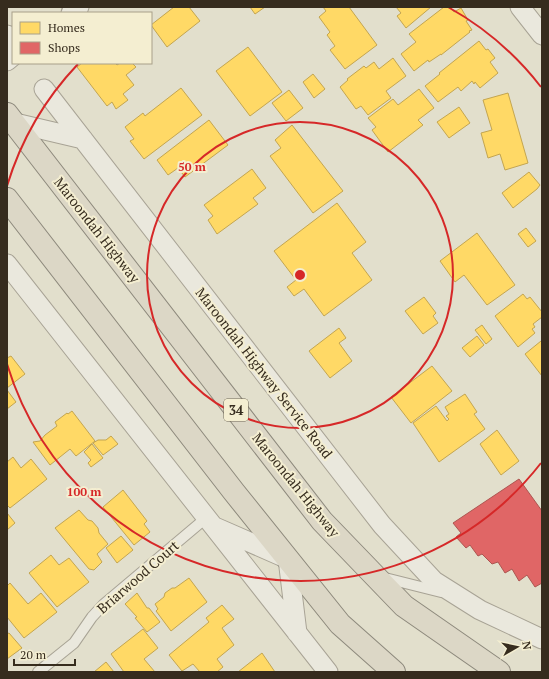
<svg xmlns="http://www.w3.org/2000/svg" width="549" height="679" font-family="'PT Serif',serif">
<rect width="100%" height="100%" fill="#e2dfcc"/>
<path fill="#ffd966" stroke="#c3a550" d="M174,7H189L200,21L167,47L151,25Z
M250,7H265L255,14Z
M323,7H349L377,45L345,69L330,50L335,46L327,35L330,32L319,17L326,11Z
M396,7H431L406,28L397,16L401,13Z
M444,7H450L454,12L461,8L468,20L466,21L472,30L469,31L470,32L441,55V54L429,62L428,60L414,71L401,54L416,42L409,34Z
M479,41L486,50L488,49L495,58L490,62L498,73L480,88L475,82L474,84L472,81L461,91L458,87L438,102L425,86L440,74L439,73Z
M248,47L282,92L250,116L216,71Z
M393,58L406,76L386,91L391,98L368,115L361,106L356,109L340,87L348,80L347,79L364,66L366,68L374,62L379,69Z
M82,63H115L117,65L120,63H132L136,67L126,75L134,85L123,94L128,100L116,109L112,102L107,106L77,67Z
M313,74L325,89L314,98L303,82Z
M181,88L202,115L144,159L130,141L134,139L125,127L143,113L145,116Z
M419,89L434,108L418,120L423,125L388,152L372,130L376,127L368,118L393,99L398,105Z
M289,90L303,108L286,121L272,103Z
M508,93L528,163L505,170L500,154L488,158L481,133L492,130L483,100Z
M459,107L470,123L449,138L437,122Z
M209,120L228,145L185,177L178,168L168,175L157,160Z
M292,125L343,191L313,213L270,156L281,148L275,140Z
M252,169L266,188L253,198L258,204L217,234L208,220L213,216L204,205Z
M529,172L540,185L537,189L513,208L502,193Z
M337,203L366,242L352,253L372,280L324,316L304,289L294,296L287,287L296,280L274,251Z
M526,228L536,241L528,247L518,234Z
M477,233L515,285L487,305L464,275L455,282L440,261Z
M523,294L527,299L530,297L542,312V317L533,324L535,327L532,329L535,333L518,347L495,316Z
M424,297L436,313L433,316L438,323L423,334L405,311Z
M482,325L492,339L486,344L475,330Z
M339,328L346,338L339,343L352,361L330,378L309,351Z
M477,336L484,345L470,357L462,348Z
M541,341H542V376L525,354Z
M11,356L25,374L7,388V358Z
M432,366L452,391L411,423L391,397Z
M7,390L16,402L7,409Z
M465,394L477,412L474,414L485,429L439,462L413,423L436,406L447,421L449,419L446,416L449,414L445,407Z
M72,411L95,441L76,456L70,449L50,465L33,442L40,441L45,435L57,426L55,422L67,413L68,414Z
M497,430L519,461L501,475L480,444Z
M111,436L118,444L103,455L93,443L98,440H106Z
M92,444L103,458L91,467L88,463L91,460L84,452Z
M13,457L21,468L31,459L47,479L10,508L7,505V462Z
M123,490L147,521L144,524L150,532L134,545L103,507Z
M79,510L88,520L92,521L98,528L99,533L108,544L97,554L102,562L94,570L89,569L55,528Z
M7,513L15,523L7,530Z
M121,536L133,550L117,563L106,548Z
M51,555L59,565L69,558L89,582L57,607L29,573Z
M189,578L207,602L171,631L156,611L158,609L155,604L164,597L165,593L172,588H175Z
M10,583L28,604L41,593L57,612L24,638L7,617V586Z
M137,593L147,608H149L160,622L147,632L135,618L137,617L125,604Z
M222,605L234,619L222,628L234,645L217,659L223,667L217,672H200L193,664L182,671L169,655L209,622L206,618Z
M143,629L158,648L144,659L155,672H124L111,654Z
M9,633L22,648L7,659V634Z
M262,653L275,672H238Z
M106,662L114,672H94Z"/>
<path fill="#e06666" stroke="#ad5550" d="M519,479L542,511V583L535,587L527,575L519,581L512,569L505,573L498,562L492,564L482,554L478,556L470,545L466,548L456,537L461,533L453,523Z"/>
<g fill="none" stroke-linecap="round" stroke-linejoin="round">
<defs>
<path id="service" d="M381,577L441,592
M38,672L74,643L92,617L104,604L206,518"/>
<path id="minor" d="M520,7L542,35
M71,13L79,7
M7,35L13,42
M7,61L13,56
M44,89L382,525L434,581L480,610L542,639
M15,123L83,139
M7,264L328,672
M215,527L288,559L297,633"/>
<path id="trunk" d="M7,114L322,521L404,606L499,672
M7,199L234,492L340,624L394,672"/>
</defs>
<use href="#service" stroke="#a8a395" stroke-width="12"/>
<use href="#minor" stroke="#a8a395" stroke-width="21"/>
<use href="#trunk" stroke="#8d897c" stroke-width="24"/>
<use href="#service" stroke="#eae8dd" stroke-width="10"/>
<use href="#minor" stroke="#eae8dd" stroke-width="19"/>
<use href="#trunk" stroke="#dcd7c6" stroke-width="22"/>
</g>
<g fill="none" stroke="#d62828" stroke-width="2">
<circle cx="300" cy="275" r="153"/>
<path d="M541 463A306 306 0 0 1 7 364M7 186A306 306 0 0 1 78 64M448 7A306 306 0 0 1 541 87"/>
</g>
<g text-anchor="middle" stroke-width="4" stroke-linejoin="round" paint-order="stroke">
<rect fill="#f4eed1" stroke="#6f6654" stroke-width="1" x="224" y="399" width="24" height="22" rx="3"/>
<g font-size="13" font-weight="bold" fill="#362c1e">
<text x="236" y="415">34</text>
</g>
<g font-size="14" fill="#362c1e" stroke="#f4eed1">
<text transform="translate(97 230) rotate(52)" y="5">Maroondah Highway</text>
<text transform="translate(264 373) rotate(52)" y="5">Maroondah Highway Service Road</text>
<text transform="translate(296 485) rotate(51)" y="5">Maroondah Highway</text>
<text transform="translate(138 577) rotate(-41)" y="5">Briarwood Court</text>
</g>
</g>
<circle cx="300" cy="275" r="6" fill="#d62828" stroke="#f4eed1" stroke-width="2"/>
<g font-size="12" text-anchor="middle" font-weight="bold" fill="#d62828" stroke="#f4eed1" stroke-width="4" stroke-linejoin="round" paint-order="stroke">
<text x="192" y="171">50 m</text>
<text x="84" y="496">100 m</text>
</g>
<rect width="549" height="679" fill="none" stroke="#362c1e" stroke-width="16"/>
<rect x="12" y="12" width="140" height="52" fill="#f4eed1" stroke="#a8a089"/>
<rect x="20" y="22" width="20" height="12" fill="#ffd966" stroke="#a8a089"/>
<text x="48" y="32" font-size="12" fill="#362c1e">Homes</text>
<rect x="20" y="42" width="20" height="12" fill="#e06666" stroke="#a8a089"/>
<text x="48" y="52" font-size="12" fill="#362c1e">Shops</text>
<g transform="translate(517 647) rotate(81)" stroke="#f4eed1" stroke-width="3" paint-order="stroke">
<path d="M0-3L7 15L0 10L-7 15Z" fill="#362c1e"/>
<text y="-6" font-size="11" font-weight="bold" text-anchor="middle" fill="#362c1e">N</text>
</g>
<path d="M14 659v6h61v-6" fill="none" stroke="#362c1e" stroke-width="2"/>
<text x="20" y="659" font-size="12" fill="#362c1e" stroke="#f4eed1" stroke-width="3" paint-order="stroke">20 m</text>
</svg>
